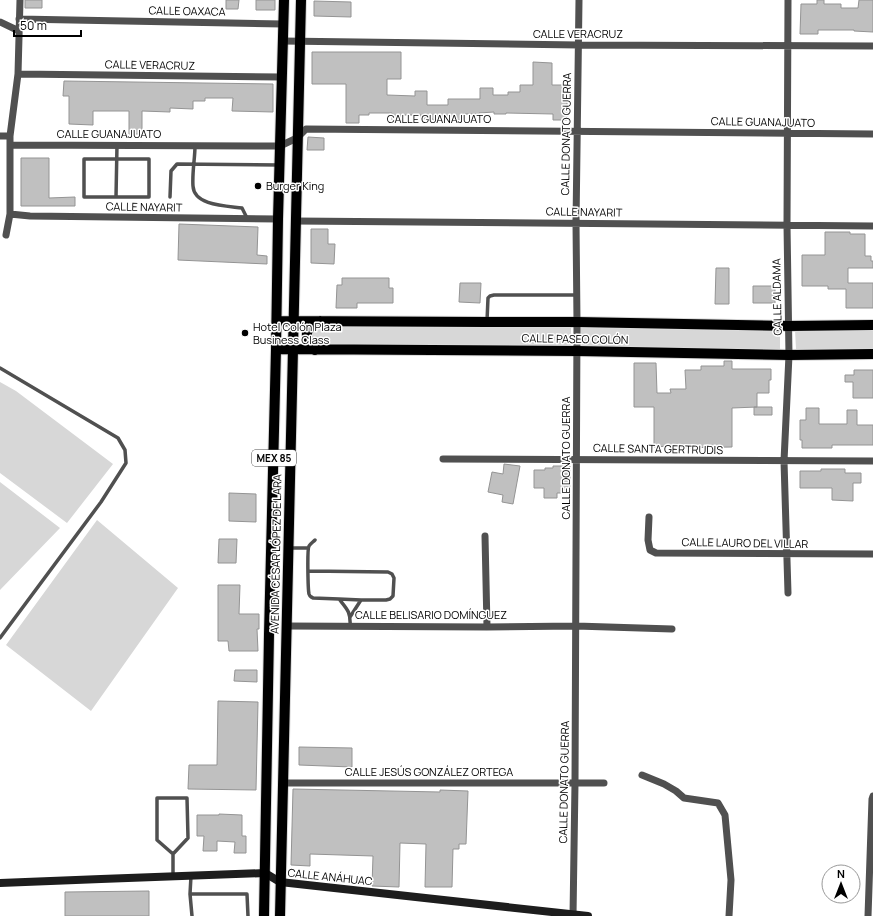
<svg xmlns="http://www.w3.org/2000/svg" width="873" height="916" font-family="Manrope,sans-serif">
<rect width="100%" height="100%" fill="#fff"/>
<path fill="#d7d7d7" d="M329,324L571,326V349L328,347L313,342L312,329Z
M580,327L780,330V349H580Z
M795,330H873V349H796Z
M0,382L16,391L113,464L67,523L0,473Z
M0,482L60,528L0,590Z
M97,520L178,588L91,711L6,645Z"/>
<path fill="#c0c0c0" stroke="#949494" d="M25,0H42V8H25Z
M226,0H239L238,9H226Z
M256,0H275V10H256Z
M817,0H824V4H841V8H858L859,0H873V32L854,31V30H818V34H800L801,4H817Z
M314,1L351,2V17L314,16Z
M312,52H401V79H387V95L415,96V91H427V105H448V99H480V88H493V95H508V92H520V85H533V62L552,63V85H567V120H553V114L506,113V114H494V112L479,113V114H463V120H433V119H421V115H401V120H392V113H369V115H359V123H346V84H312Z
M64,81L273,84V112L232,111L233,98H205V101H193V109L170,108V112L142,111V134H129V111H93V125L69,124V96H63Z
M308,137L324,138V150H307Z
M21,158H49V198L75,197V206H21Z
M179,224L258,227L257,255L267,256V264L178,260Z
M311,229H328V244H335L334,264L311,263Z
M825,232H850V234H865V256H871V261H873V268H848V283H873V308H846V289H828V286H802V255H825Z
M716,268H729V304H715Z
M342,278H389V288H393V303H357V308H336L337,285H342Z
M460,283H481L480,303L459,302Z
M753,286H775V303H753Z
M724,361H732V369H771V380H769V393H757V407L732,408V447L670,448V446L654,447V407H634V363H656L657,393H671L670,389H686L685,370H701V366H724Z
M854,370H873V398H853V382H845V375H854Z
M754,407H772V415H754Z
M806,408H819V424H847V410H857V425H873V445H832V448H802V440H800V420H806Z
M504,464L520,466L513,504L502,502L503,495L488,492L492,472L503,474Z
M553,466H570V493H557V498H544V488H534V470H545V468H553Z
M821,469H845V473H861V483H853V501L832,500V488H800V471H821Z
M229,493L256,494V522L229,521Z
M219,539H237L236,563H218Z
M218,585H240L239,614H259V629H257L258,651H229L228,641H218Z
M235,670H257V682L234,681Z
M218,701L258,702L256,790L188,789L189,765H217Z
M299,747L352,748V767L299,765Z
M293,789L440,792V790L468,791L466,844H459V849H453L452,887H425L426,844L400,843L399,887L372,886L373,856L310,854V866L291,865Z
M219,814L242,815V836H246V853H234L235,842L217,841V851H203L204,836H197V815H219Z
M149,891V916H65V892Z"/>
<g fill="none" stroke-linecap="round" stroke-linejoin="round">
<defs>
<path id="primary" d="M277,321L487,322H577L789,326L873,325
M276,349L577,351L789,355L873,354
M315,350C303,337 304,328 320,321
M264,916L269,634L276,349L278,219L284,0
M280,916L301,0"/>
</defs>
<use href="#primary" stroke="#dbdbdb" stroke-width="12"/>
<path stroke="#505050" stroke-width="3.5" d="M195,146C195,158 192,173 193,186C194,206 227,206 242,208L247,218
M116,197H84V159H149V197H116L117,145
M170,197L171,171L177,164L279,165
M487,321L488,298L490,296L494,295H577
M0,368L118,438L125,450L126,463L101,502L0,638
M315,540C313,542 310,544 309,546C307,549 308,590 309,594C310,597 310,596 313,598L339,599C347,609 351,612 350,626
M289,548H308
M309,571L388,572L392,574L394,578L393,596L390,599L386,600H361L350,617
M339,599L361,600
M173,854L157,840V798H187L188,838L173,854V876
M191,876L190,894H247L248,916
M190,894L192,916"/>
<path stroke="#505050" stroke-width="7" d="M19,19L283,24
M0,22L19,31
M282,41L579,45L873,46
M18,74L282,77
M0,136H10
M11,145L280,146L297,138L306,129L873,134
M10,214L30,216L278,219
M295,221L873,226
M6,235L10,214V136L18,74L20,0
M443,459L873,461
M649,517L648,540L650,550L656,553L873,554
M485,536L487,627
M788,593L784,461L789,355L787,225L788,0
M286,626L487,627L576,626L672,629
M642,775L664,784L676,791L684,798L718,803L725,815L731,880L729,916
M283,783H604
M573,916L575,783L577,322L576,223L579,0
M868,916L872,799L873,796"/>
<path stroke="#1d1d1d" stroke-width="8" d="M0,883L101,879L265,873L280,882L588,916"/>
<use href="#primary" stroke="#000" stroke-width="10"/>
</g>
<g fill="#000" stroke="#fff" stroke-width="1.5">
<circle cx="258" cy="186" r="4"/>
<circle cx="245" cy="333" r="4"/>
</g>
<g text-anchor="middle" stroke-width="3" stroke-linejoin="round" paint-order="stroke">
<rect fill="#fff" stroke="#4c4c4c" stroke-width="1" x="252" y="450" width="44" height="16" rx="3"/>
<g font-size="10" font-weight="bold" fill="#000">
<text x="274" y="462">MEX 85</text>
</g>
<g font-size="11" fill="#000" stroke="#fff">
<text transform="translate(187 11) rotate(1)" y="4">CALLE OAXACA</text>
<text x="578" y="38">CALLE VERACRUZ</text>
<text transform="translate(150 65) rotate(1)" y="4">CALLE VERACRUZ</text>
<text x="439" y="123">CALLE GUANAJUATO</text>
<text transform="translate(763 122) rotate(1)" y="4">CALLE GUANAJUATO</text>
<text x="109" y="138">CALLE GUANAJUATO</text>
<text transform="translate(566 134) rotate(-89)" y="4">CALLE DONATO GUERRA</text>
<text transform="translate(144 207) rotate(1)" y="4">CALLE NAYARIT</text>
<text transform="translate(584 212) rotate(1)" y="4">CALLE NAYARIT</text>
<text transform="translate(777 297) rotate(-91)" y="4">CALLE ALDAMA</text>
<text transform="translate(575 339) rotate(1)" y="4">CALLE PASEO COLÓN</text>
<text transform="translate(658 449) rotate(1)" y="4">CALLE SANTA GERTRUDIS</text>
<text transform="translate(566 458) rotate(-90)" y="4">CALLE DONATO GUERRA</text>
<text transform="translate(745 543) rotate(1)" y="4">CALLE LAURO DEL VILLAR</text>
<text transform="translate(276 554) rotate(-89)" y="4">AVENIDA CÉSAR LÓPEZ DE LARA</text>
<text x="431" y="619">CALLE BELISARIO DOMÍNGUEZ</text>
<text x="429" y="776">CALLE JESÚS GONZÁLEZ ORTEGA</text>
<text transform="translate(564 782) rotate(-89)" y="4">CALLE DONATO GUERRA</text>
<text transform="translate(330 877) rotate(6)" y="4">CALLE ANÁHUAC</text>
</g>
<g font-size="11" fill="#000" stroke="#fff" text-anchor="start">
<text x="266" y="190">Burger King</text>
<text x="253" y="331">Hotel Colón Plaza<tspan x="253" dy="13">Business Class</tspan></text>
</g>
</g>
<g transform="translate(841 884)"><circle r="19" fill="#ffffff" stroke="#999999"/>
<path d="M0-3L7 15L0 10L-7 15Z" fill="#000000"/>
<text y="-6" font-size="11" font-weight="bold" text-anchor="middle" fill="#000000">N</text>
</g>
<path d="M14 30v6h67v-6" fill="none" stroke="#000000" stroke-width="2"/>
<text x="20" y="30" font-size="12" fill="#000000" stroke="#ffffff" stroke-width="3" paint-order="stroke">50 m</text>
</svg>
